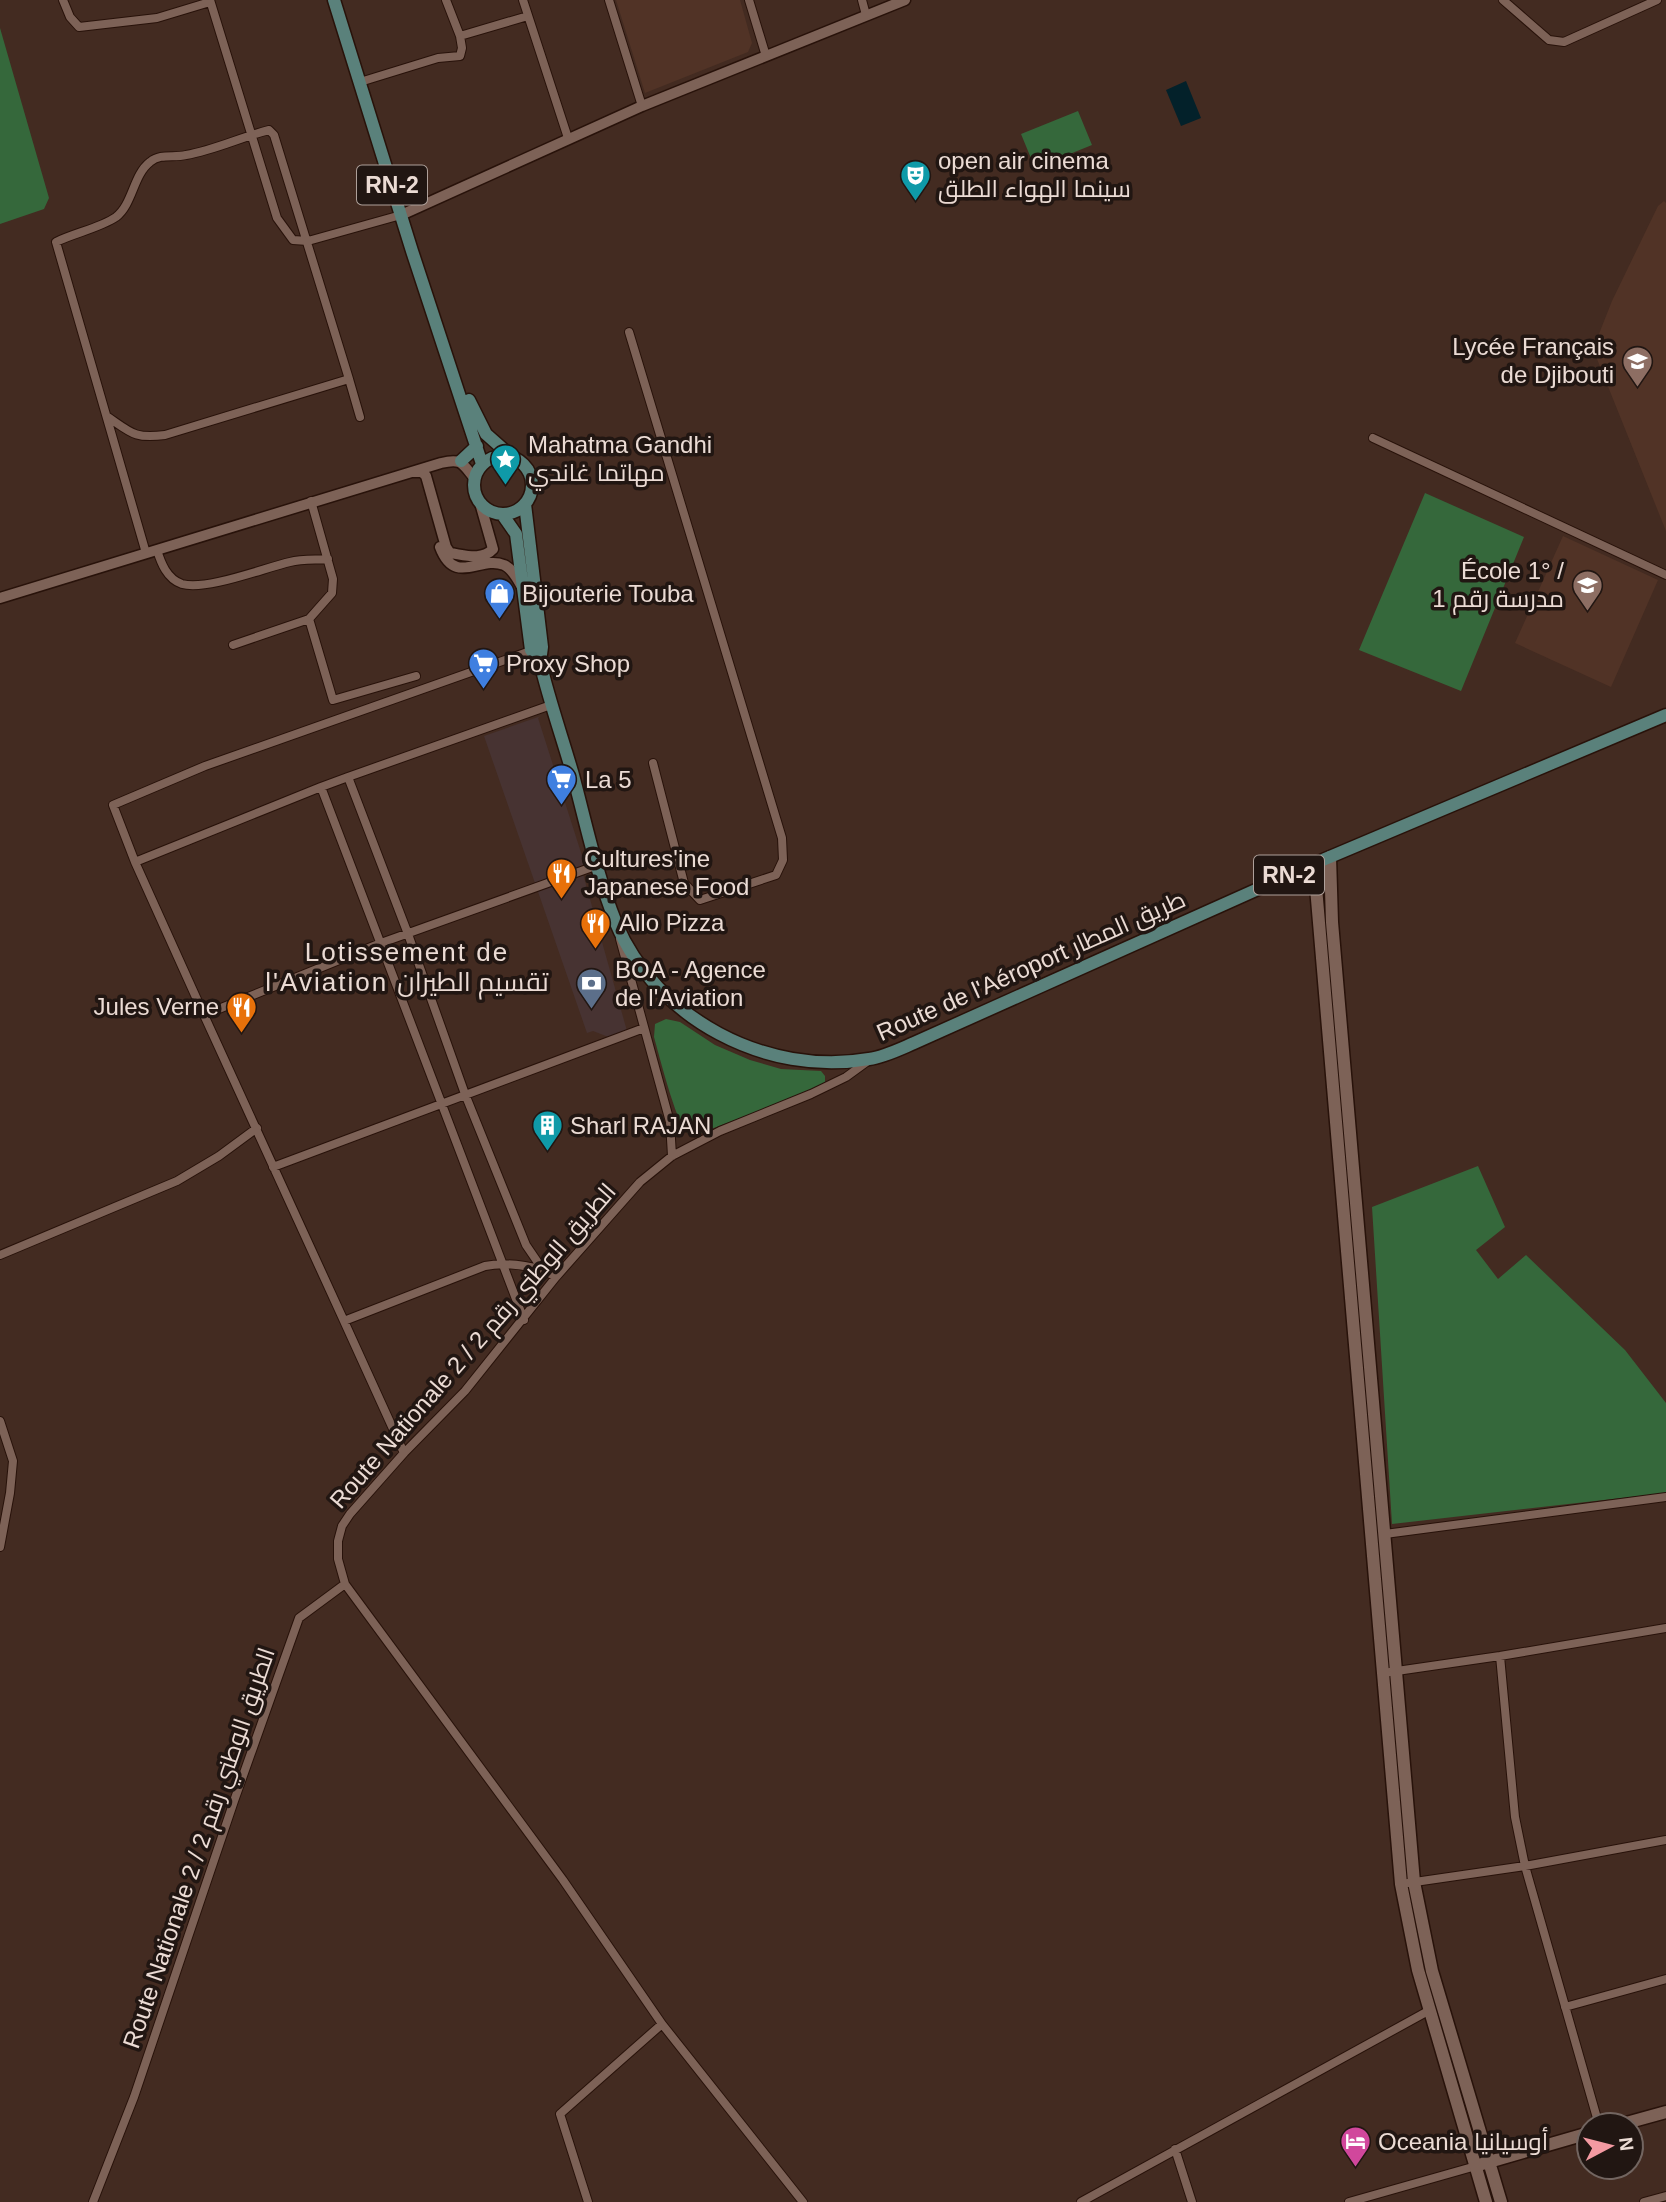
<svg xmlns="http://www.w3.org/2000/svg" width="1666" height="2202" font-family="Helvetica,Cairo,sans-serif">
<rect width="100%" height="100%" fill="#432b21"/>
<path fill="#473332" d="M541,716L538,718L585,865L581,867L627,1031L611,1038L593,1031L587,1033L484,736Z"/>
<path fill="#513326" d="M616,0H740L752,43L748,52L645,93Z
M1664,201L1666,203V531L1593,349L1612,301L1658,206Z
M1563,536L1658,580L1611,687L1515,643Z"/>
<path fill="#35683b" d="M0,28L49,198L44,209L0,224Z
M1078,111L1092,145L1035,168L1021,134Z
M1425,493L1524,537L1461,691L1359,650Z
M666,1019L680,1022L715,1045L750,1060L781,1069L821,1071L825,1076V1083L805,1094L695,1135C691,1134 689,1135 686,1131C676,1121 659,1055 654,1037L655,1024Z
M1478,1166L1505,1227L1476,1250L1498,1279L1526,1255L1625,1350L1666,1403V1493L1392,1524L1372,1207Z"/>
<path fill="#03212a" d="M1186,81L1201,118L1181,126L1166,90Z"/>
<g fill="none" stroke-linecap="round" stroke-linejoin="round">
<defs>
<path id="minor" d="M63,0L70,17L79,27L157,18L210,2
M210,0L277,218L293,240L308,241L401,215
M446,0L460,36L528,16
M523,0L568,138
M609,0L642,106
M749,0L766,56
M862,0L866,15
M1503,0L1549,40L1564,42L1657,0
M360,82L438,58L460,56L462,48L460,36
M629,332L782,838L783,860L776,875L700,900L684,883L653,763
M349,379L360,417
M108,417C131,433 135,439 165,435L349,379L274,135L269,130C241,137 215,150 186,155C173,158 161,153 150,162C133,175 133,204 116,217C100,228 74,233 56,242L146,553
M1373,438L1666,575
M157,550C161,563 167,579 182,584C206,591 264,568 290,562C302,559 316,560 328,559
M309,619L333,700L416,676
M233,645L309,619L332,593L333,579L311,501
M551,705L348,777L408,934L465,1094L526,1245L543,1270L556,1277
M321,787L348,777
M135,862L113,805L205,766L536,649
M620,939L670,1122L672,1156
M204,1015L135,862L321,787L524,1320
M273,1167L644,1028
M0,1255L177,1181L219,1156L257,1128
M543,1270C524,1265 505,1262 485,1266L344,1321L204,1015L381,943L598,865
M344,1321L404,1453
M0,1421L13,1461L10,1493L0,1547
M1385,1534L1666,1497
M1500,1656L1515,1817L1525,1866L1599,2125
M1383,1673L1500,1656L1666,1628
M1401,1884L1525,1866L1666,1840
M1565,2007L1666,1979
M1175,2149L1192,2202
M93,2202L134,2097L234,1801L299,1618L345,1584
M588,2202L560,2114L662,2024
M803,2202L662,2024L563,1880L345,1584L338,1559V1541L342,1526L350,1514L404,1453L465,1391L556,1277L640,1182L672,1156L720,1131L811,1094L846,1077L868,1061
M1081,2202L1430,2010
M1349,2202L1476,2166
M1644,2202L1666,2196"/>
<path id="tertiary" d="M401,215L642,106L905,0
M414,472H422L426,476L446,547L450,553C465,555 482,561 493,549L480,503
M440,547C455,587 480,555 504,565C512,568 518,580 522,587
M0,598L441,463C462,458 462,463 475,479"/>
<path id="secondary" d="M1330,857L1332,922L1414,1882L1432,1971L1501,2202
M1314,864L1401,1884L1418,1970L1486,2202
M1619,2125L1666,2112
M1482,2164L1589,2133"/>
<path id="primary" d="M334,0L412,251L482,464
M469,400L486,434L512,457
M474 485a29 29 0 1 1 58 0a29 29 0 1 1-58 0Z
M461,461L477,446
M525,504L542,647L540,662C549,700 562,737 573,775C586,824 597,876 616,923C656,1019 767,1077 869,1059C884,1057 900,1049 914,1043L1325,859L1666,715
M502,514L516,534L531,650L540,662"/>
</defs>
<use href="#minor" stroke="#28120a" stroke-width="10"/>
<use href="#tertiary" stroke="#28120a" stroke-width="13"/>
<use href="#secondary" stroke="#28120a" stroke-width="15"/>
<use href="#primary" stroke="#28120a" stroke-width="15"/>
<use href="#minor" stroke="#7d6257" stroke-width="8"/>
<use href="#tertiary" stroke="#7d6257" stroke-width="10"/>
<use href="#secondary" stroke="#7d6257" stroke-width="12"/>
<use href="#primary" stroke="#5a817b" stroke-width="12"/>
</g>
<defs>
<symbol id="theatre-pin" viewBox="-11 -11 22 30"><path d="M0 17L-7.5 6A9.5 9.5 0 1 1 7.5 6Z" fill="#0f9aa8" stroke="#211612"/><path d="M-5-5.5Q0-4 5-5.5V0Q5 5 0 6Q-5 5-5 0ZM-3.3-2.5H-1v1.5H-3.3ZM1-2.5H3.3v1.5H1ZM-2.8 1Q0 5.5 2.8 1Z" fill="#fff"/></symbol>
<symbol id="school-pin" viewBox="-11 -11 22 30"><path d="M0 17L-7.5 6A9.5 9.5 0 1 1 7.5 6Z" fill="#8d6e63" stroke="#211612"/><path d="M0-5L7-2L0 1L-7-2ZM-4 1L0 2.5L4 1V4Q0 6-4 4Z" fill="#fff"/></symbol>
<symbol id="sight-pin" viewBox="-11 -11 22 30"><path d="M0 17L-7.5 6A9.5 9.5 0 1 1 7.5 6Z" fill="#0f9aa8" stroke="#211612"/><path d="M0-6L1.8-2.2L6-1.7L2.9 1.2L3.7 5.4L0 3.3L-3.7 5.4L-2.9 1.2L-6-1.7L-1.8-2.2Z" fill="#fff"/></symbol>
<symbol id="shop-pin" viewBox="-11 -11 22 30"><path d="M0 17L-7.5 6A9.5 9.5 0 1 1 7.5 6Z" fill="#3f7fe0" stroke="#211612"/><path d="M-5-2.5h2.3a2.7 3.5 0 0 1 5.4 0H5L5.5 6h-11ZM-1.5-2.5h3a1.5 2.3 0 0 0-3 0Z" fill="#fff"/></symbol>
<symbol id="supermarket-pin" viewBox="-11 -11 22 30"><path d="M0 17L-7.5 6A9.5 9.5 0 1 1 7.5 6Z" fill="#3f7fe0" stroke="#211612"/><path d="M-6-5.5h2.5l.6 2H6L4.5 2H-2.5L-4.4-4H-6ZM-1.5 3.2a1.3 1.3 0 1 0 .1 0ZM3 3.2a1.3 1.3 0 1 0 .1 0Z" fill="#fff"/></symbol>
<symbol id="restaurant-pin" viewBox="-11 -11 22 30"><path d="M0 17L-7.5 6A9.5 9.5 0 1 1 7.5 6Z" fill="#e8710a" stroke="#211612"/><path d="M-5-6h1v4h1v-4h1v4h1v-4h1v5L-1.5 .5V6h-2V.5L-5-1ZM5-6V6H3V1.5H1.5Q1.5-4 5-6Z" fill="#fff"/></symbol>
<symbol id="bank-pin" viewBox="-11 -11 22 30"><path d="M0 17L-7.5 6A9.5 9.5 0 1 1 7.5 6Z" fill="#5c6f8a" stroke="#211612"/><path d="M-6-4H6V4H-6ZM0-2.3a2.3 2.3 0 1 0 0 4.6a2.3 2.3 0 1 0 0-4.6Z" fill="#fff"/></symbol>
<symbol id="building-pin" viewBox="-11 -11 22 30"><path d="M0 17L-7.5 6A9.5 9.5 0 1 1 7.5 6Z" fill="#0f9aa8" stroke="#211612"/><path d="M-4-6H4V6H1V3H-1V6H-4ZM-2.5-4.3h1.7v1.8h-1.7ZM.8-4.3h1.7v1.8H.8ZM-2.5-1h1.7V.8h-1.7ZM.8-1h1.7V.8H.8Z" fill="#fff"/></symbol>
<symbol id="hotel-pin" viewBox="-11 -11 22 30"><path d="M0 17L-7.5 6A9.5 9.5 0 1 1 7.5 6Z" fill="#d1479c" stroke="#211612"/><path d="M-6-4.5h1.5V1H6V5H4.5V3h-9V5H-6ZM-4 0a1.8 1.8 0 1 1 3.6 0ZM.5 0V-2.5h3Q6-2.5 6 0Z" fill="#fff"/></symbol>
</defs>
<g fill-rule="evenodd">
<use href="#theatre-pin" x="898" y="158" width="35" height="47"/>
<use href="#school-pin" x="1620" y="344" width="35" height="47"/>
<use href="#sight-pin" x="488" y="442" width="35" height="47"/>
<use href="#school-pin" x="1570" y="568" width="35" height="47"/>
<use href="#shop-pin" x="482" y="576" width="35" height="47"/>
<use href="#supermarket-pin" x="466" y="646" width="35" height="47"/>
<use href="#supermarket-pin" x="544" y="762" width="35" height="47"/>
<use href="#restaurant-pin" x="544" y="856" width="35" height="47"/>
<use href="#restaurant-pin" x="578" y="906" width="35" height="47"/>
<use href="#bank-pin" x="574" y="966" width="35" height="47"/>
<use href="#restaurant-pin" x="224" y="990" width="35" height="47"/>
<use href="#building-pin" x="530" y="1108" width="35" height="47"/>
<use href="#hotel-pin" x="1338" y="2124" width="35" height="47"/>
</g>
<g text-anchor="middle" stroke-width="7" stroke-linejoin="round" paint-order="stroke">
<g fill="#211612" stroke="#aea09a" stroke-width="2">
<rect x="357" y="165.5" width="70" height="39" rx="5"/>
<rect x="1254" y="855.5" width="70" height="39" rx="5"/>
</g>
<g font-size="23" font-weight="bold" fill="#ebdbd4">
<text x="392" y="193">RN-2</text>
<text x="1289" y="883">RN-2</text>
</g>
<g font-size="24" fill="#ebdbd4" stroke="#211612" text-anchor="start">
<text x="938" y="169">open air cinema<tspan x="938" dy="28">سينما الهواء الطلق</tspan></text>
<text x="1614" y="355" text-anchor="end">Lycée Français<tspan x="1614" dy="28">de Djibouti</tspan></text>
<text x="528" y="453">Mahatma Gandhi<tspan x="528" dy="28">مهاتما غاندي</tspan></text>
<text x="1564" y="579" text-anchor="end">École 1° /<tspan x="1564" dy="28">مدرسة رقم 1</tspan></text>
<text x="522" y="602">Bijouterie Touba</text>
<text x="506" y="672">Proxy Shop</text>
<text x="585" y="788">La 5</text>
<text x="584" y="867">Cultures'ine<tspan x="584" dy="28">Japanese Food</tspan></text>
<text x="619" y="931">Allo Pizza</text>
<text x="615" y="978">BOA - Agence<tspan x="615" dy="28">de l'Aviation</tspan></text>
<text x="219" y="1015" text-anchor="end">Jules Verne</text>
<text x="570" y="1134">Sharl RAJAN</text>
<text x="1378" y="2150">Oceania أوسيانيا</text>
</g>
<g font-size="24" fill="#ebdbd4" stroke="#211612">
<text transform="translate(1031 966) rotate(-24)" y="8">Route de l'Aéroport طريق المطار</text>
<text transform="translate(473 1346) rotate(-49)" y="8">Route Nationale 2 / الطريق الوطني رقم 2</text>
<text transform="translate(199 1848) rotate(-71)" y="8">Route Nationale 2 / الطريق الوطني رقم 2</text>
</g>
<g font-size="26" letter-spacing="2" fill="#ebdbd4" stroke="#211612">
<text x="407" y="961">Lotissement de<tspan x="407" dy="30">l'Aviation تقسيم الطيران</tspan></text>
</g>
</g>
<g transform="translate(1610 2146) rotate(83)"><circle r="33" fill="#211612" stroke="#726560" stroke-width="2"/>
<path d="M0-5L12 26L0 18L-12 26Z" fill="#f49aa2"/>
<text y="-10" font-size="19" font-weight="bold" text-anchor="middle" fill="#ebdbd4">N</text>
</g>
</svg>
